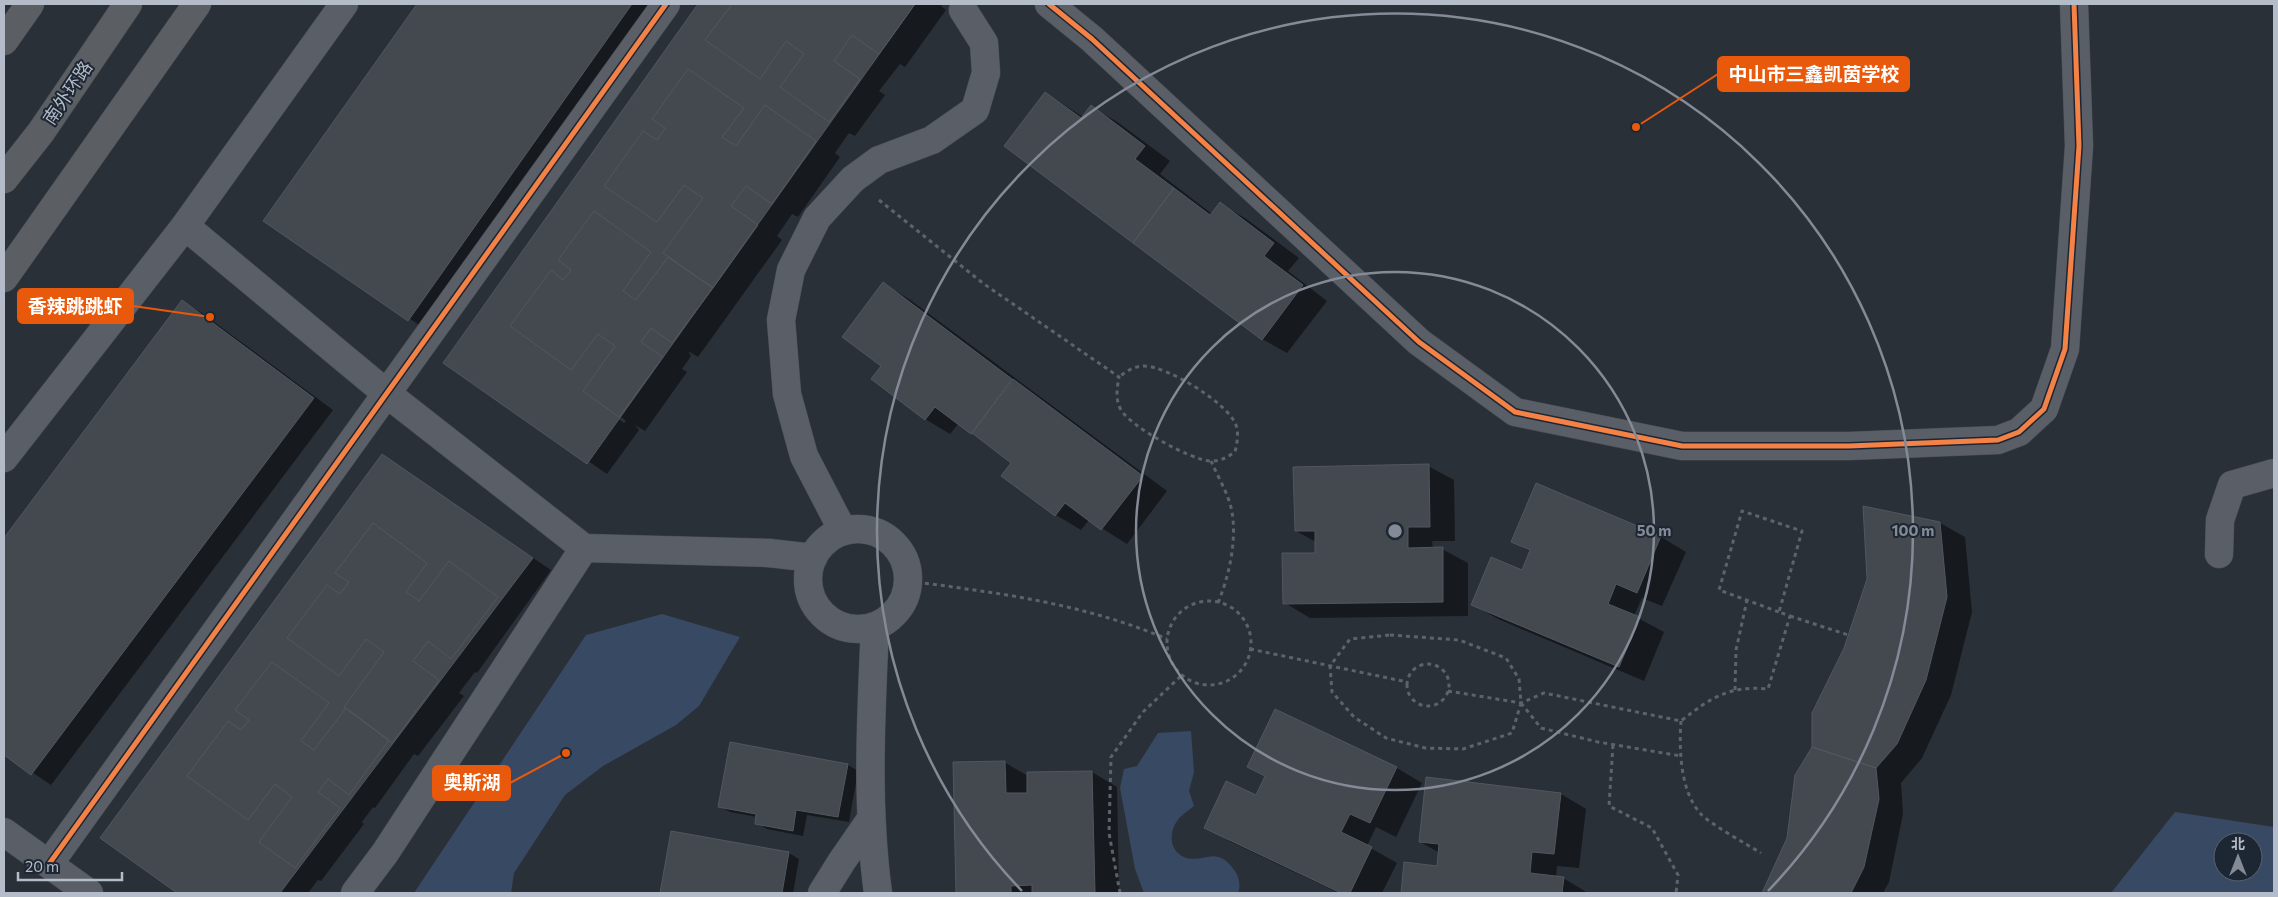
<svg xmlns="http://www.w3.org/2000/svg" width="2278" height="897" font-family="Commissioner,'Noto Sans SC',sans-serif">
<rect width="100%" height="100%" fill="#2a3038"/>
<path fill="#384963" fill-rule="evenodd" d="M662,614L740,637L699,706L676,725L603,766L565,795L514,873L511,893H414L586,635Z
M1191,731L1194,772L1189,791L1194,806C1189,810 1181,815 1177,821C1169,832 1169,851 1184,857C1205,865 1215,843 1235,871C1239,877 1241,886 1238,893H1144L1135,869L1120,788L1124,769L1137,766L1158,733Z
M2175,812L2274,827V893H2111ZM2223,842H2253V872H2223Z"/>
<path fill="#0007" fill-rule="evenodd" d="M418,4H659L428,331L265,220Z
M699,4H943L941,6L946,10L905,67L900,64L879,91L885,95L855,136L849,133L835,153L840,157L798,217L792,214L777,236L782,240L698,357L688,351L691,356L682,369L687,372L645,431L635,425L639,430L607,474L445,362ZM613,415L620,416L626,421L624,423Z
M1046,93L1083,117L1091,107L1116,121L1170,161L1160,174L1212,214L1220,204L1245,218L1299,258L1288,271L1327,301L1287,353L1262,339Z
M884,284L909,299L1167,491L1127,544L1089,520L1081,530L1056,515L1003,476L1013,463L959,423L950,434L925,419L883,366Z
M183,302L202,313L333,410L51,785L4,753V541Z
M382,456L551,570L477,673L475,672L459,693L464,696L418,756L414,754L375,808L373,807L362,822L364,824L321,881L318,880L308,893H179L102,837Z
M1428,466L1454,480L1455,541H1432L1433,549H1442L1468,563V616L1310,618L1285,603L1317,554L1316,542L1296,531Z
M1537,484L1661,537L1686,552L1662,606L1642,598L1634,616L1664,632L1644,681L1498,619L1472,604L1522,571L1531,552L1512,542Z
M1940,523L1965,537L1972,612L1951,695L1922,758L1901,783L1903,814L1889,882L1883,893H1764Z
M1276,710L1397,768L1422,783L1396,837L1376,827L1367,846L1397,863L1382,893H1339L1231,842L1206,827L1257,797L1266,777Z
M1004,762L1028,776L1092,772L1117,787L1119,893H957L954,763Z
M848,765L858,771L849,822L807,815L803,836L767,829L756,823L757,817L730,812L719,806Z
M1561,794L1586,809L1579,868L1557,866L1556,877L1563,878L1588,893H1402L1405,864L1438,867L1440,853L1420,842Z
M672,832L789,853L799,859L793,893H661Z"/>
<path fill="#444950" stroke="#52575f" d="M417,4H632L408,321L263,221Z
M698,4H915L587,464L443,363Z
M732,4H915L879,54L852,35L834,61L860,79L829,122L780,87L804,54L786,41L760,79L705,40Z
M688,69L744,108L722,137L736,146L765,105L816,141L772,204L746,186L731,206L758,225L713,288L663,253L703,198L684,185L657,222L604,186L643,131L657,140L665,128L652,119Z
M1045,92L1081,118L1091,105L1145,146L1135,159L1174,188L1133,243L1004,146Z
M1174,188L1210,215L1220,202L1274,243L1264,256L1303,285L1262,340L1133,243Z
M594,211L651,252L623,291L636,300L668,257L713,288L672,343L651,328L641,342L663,357L619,417L583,391L615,346L598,334L571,370L510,326L551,270L563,280L571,270L558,260Z
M883,282L1012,379L971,434L935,407L925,420L871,379L881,366L842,337Z
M182,300L314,398L31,775L4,755V538Z
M1013,379L1143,476L1101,530L1065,503L1055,516L1001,476L1011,463L972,433Z
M382,454L533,558L280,893H177L100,838Z
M1429,464L1430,527H1408V548L1443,547V602L1283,604L1282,553H1315V531H1295L1293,467Z
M1536,483L1661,536L1637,593L1616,584L1608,604L1640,617L1619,667L1471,605L1491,557L1522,570L1530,550L1511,542Z
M1863,506L1940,522L1947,597L1926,680L1897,744L1876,768L1812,747V713L1844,648L1867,579Z
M373,523L427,563L406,592L419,601L449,561L498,597L451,659L428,641L413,661L439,680L392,743L344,707L384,652L366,639L339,676L287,638L327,585L340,594L349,582L335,573Z
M272,662L329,703L301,741L314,750L346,708L389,740L349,795L328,779L318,792L340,808L295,868L259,842L292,797L275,784L248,820L187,776L228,721L241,730L249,720L235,710Z
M1275,709L1397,767L1370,823L1350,814L1341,832L1372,847L1350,893H1341L1204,828L1226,781L1256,795L1265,776L1247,767Z
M730,742L848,764L838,817L796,810L793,831L755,824L756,814L718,807Z
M1812,747L1876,768L1879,799L1864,867L1851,893H1762L1787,838L1795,775Z
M1005,761L1006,793H1027V772L1092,771L1095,893H1032V885L1011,886V893H956L953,762Z
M1426,777L1561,793L1554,854L1532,852L1530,873L1564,877L1562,893H1401L1404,862L1437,866L1439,844L1419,842Z
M671,831L789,852L782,893H660Z"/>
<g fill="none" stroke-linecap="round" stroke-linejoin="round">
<defs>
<path id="minor" d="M808 579a50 50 0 1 1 100 0a50 50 0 1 1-100 0Z
M843,531L804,456L787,394L781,320L791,270L817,218L853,179L879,160L932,140L975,110L986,73L984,43L963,10
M769,553L813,558
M2219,554L2220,520L2232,485L2274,473
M875,626C871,715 866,805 878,893
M822,893L842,861L871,819"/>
<path id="tertiary" d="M1049,4L1092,39L1419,342L1515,412L1682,446H1849L1998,440L2019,432L2044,409L2065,349L2079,146L2074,4
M185,226L386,393L584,548L769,553
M4,458L185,226L344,4
M4,832L89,893
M49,864L666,4
M355,893L385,853L584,548"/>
<path id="trunk" d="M4,41L30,4
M4,179L41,132L128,4
M4,278L197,4"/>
</defs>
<use href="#minor" stroke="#484c53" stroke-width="29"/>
<use href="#tertiary" stroke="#484c53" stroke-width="29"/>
<use href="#trunk" stroke="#474c53" stroke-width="29"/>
<path stroke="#5d636a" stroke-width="3" stroke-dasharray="4 4" stroke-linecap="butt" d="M879,200L984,284L1119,377C1117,389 1115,399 1121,410C1131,427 1191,460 1210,461C1220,462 1227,457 1235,452C1237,443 1239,434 1236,425C1228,403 1167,366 1144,366C1134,366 1127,371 1119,377
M1211,461C1218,477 1229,495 1232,512C1237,541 1229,576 1218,603
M909,582C930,583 952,587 974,590C1039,599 1106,613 1167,639
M1167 643a42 42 0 1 1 84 0a42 42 0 1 1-84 0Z
M1790,616L1848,635
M1390,635L1459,640L1506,658L1519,679L1521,703L1512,733L1463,749L1425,748L1386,738L1354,717L1332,692L1330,666L1350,639Z
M1250,649L1407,682
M1407 685a21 21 0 1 1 42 0a21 21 0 1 1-42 0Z
M1735,690L1736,650L1747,600
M1448,691L1521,703L1544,693L1681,721C1710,698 1730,685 1768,689L1790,616L1779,612L1802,531L1742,511L1719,590L1779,612
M1521,703L1541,728L1598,742L1681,756
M1681,721C1679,749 1680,790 1700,813C1708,823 1748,845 1761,853
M1613,745L1609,806L1652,828L1678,875L1676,893
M1120,893L1109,833L1111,757L1143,712L1182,675"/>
<use href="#minor" stroke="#5a5e66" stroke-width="28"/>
<use href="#tertiary" stroke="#5a5e66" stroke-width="28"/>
<use href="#trunk" stroke="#5b5f64" stroke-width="28"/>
<defs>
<path id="cycleway" d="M1049,4L1092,39L1419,342L1515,412L1682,446H1849L1998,440L2019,432L2044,409L2065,349L2079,146L2074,4
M49,864L666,4"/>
</defs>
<use href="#cycleway" stroke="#1d2633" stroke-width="8"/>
<use href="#cycleway" stroke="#f48246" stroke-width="5"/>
</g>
<g fill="none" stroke="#848b96" stroke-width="2.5">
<circle cx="1395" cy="531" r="259"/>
<path d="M1022 891A518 518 0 1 1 1768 891"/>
</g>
<g text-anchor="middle" stroke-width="4" stroke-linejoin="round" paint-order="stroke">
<g font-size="18" fill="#b4bcc9" stroke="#1d2633">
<text transform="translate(68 93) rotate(-56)" y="6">南外环路</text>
</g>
</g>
<circle cx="1395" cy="531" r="8" fill="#848b96" stroke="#1d2633" stroke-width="2.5"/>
<g font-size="15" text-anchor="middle" font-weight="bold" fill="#848b96" stroke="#1d2633" stroke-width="4" stroke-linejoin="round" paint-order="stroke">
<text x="1654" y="536">50 m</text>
<text x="1913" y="536">100 m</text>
</g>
<path fill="none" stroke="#e8590c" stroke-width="2" d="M1636 127L1718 74M210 317L133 306M566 753L510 783"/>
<g fill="#e8590c" stroke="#1d2633" stroke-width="2">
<circle cx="1636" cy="127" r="5"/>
<circle cx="210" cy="317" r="5"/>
<circle cx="566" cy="753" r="5"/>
</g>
<g fill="#e8590c" stroke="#e8590c" stroke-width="2">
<rect x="1718" y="57" width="191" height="34" rx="5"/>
<rect x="18" y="289" width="115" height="34" rx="5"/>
<rect x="433" y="766" width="77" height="34" rx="5"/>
</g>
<g font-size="19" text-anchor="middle" font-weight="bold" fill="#fff">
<text x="1814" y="81">中山市三鑫凯茵学校</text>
<text x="75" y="313">香辣跳跳虾</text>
<text x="472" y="789">奥斯湖</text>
</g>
<rect width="2278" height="897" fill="none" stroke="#b4bcc9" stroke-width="10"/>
<g transform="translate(2238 857)"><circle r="24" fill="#1d2633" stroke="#59626f"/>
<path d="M0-4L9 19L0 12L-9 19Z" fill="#848b96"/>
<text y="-8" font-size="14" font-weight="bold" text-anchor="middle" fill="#b4bcc9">北</text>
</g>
<path d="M18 872v8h104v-8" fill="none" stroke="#b4bcc9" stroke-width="2.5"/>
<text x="25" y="872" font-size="15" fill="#b4bcc9" stroke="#1d2633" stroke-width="4" paint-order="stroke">20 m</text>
</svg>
